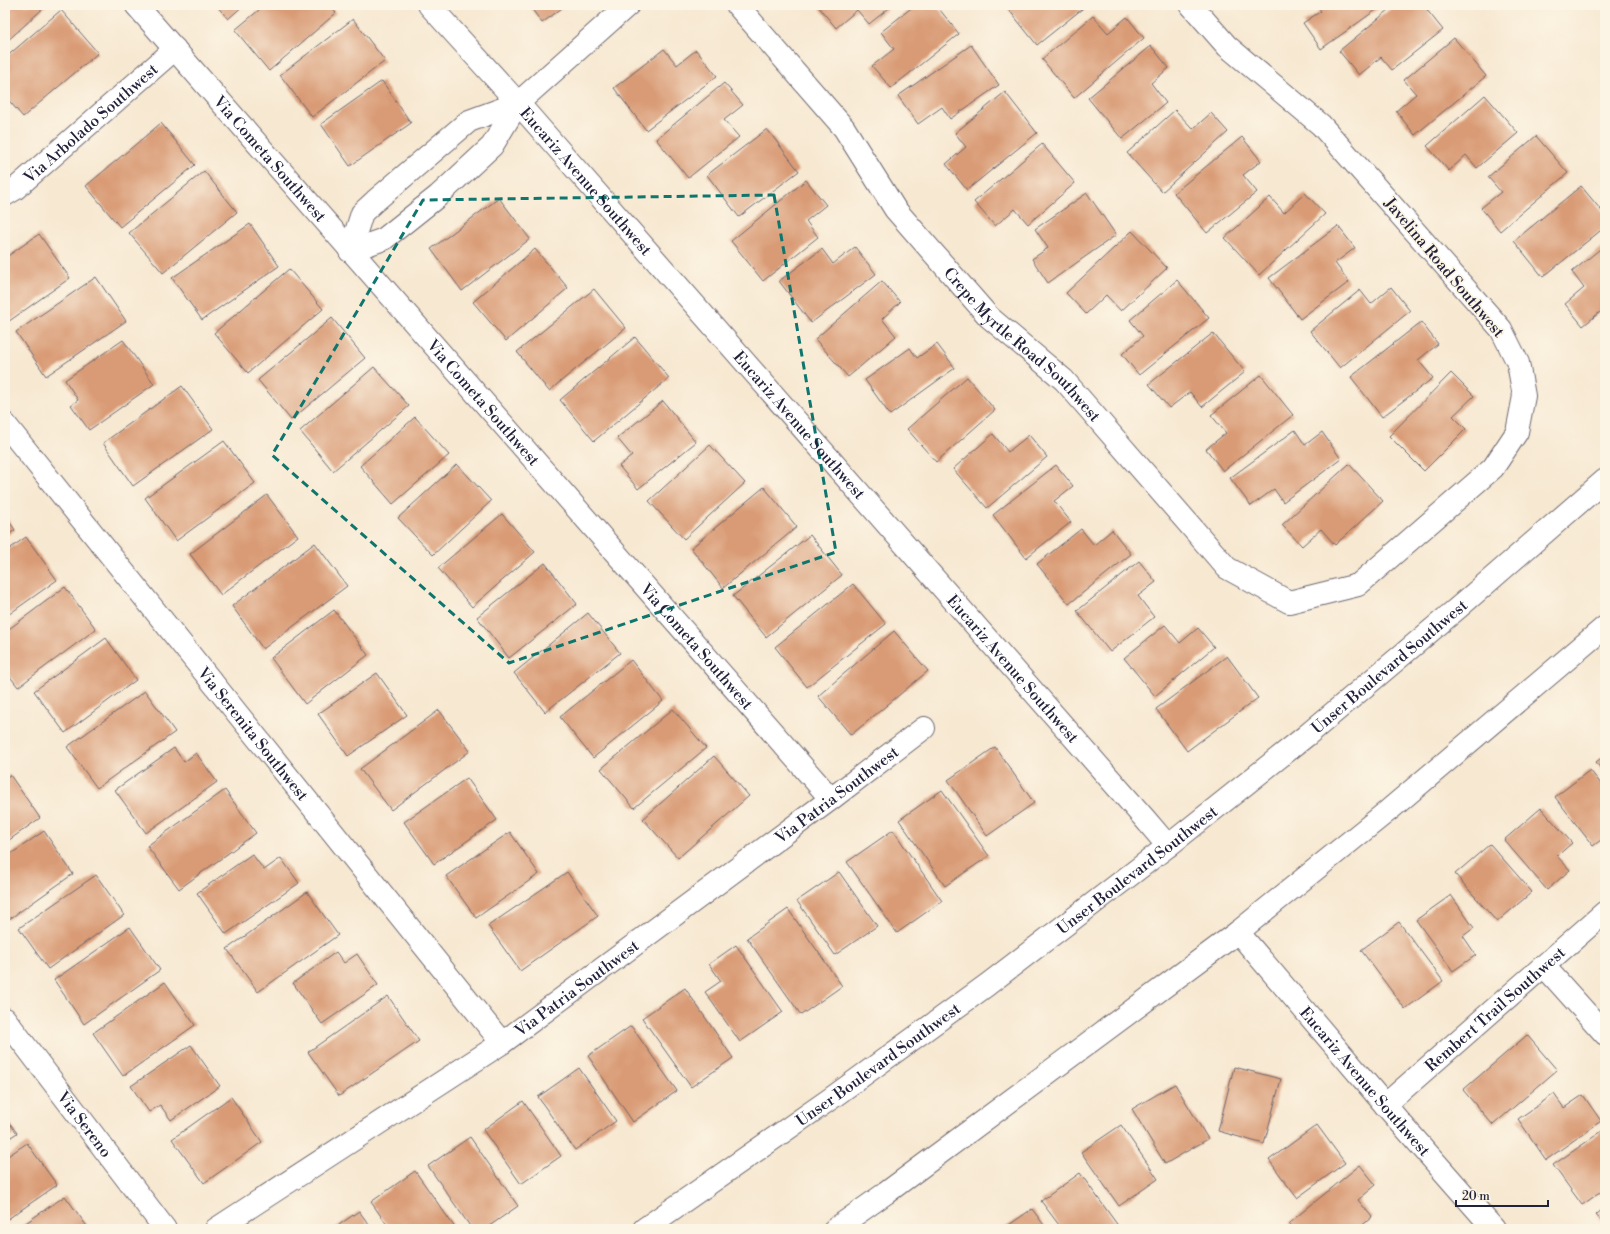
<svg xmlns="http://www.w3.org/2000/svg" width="1610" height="1234" font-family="'Libre Bodoni',serif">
<rect width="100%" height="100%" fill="#fcf5e5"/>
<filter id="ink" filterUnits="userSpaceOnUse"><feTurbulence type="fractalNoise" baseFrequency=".025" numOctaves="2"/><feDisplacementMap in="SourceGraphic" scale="8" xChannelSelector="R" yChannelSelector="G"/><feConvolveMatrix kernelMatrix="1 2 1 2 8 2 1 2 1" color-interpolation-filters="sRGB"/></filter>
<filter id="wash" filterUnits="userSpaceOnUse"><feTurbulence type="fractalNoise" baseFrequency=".012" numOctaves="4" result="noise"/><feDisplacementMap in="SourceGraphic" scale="16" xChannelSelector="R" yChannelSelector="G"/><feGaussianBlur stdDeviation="0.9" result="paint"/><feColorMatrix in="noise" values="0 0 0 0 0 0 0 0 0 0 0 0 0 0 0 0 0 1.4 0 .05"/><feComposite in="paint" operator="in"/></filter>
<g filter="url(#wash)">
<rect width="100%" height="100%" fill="#f7e8d1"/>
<g id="blocks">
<path fill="#d99b76" d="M5,5H47L5,43Z
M216,5H244L228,19Z
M265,5H329L336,13L269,71L235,30Z
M529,5H566L542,23Z
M817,5H893L869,24L857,10L836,28Z
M915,5H936L959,34L891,88L872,66L894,49L881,32Z
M1005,5H1087L1037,45Z
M1316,5H1383L1321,49L1303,23L1321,11Z
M1395,5H1423L1443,30L1392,70L1381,57L1359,75L1339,51Z
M61,10L98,53L23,117L5,96V58Z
M1093,16L1108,33L1127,17L1144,38L1074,98L1042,59Z
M353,19L385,61L312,117L280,75Z
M1454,38L1486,76L1415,135L1396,111L1416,94L1404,80Z
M971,45L999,85L950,119L942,107L918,124L898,96Z
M1151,46L1169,68L1151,83L1166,103L1122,139L1088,98Z
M664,49L677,65L696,50L717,76L646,130L614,88Z
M382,81L411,123L350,166L321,124Z
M724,83L743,105L724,120L739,137L688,178L656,139Z
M1005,92L1037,133L967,190L946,164L966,147L955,133Z
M1485,95L1518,133L1477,168L1466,155L1449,171L1427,146Z
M1175,110L1193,129L1211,113L1228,132L1162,192L1127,153Z
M161,123L195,165L120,227L86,186Z
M767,129L799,171L739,217L707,175Z
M1536,136L1568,173L1500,231L1481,208L1501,192L1488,177Z
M1242,137L1261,161L1243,175L1257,192L1207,233L1174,193Z
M1042,144L1075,183L1028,224L1015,209L995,226L974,202Z
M204,171L237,212L163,273L129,233Z
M806,180L826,205L806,221L818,237L763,281L731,241Z
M1581,186L1605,215V227L1543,277L1514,241Z
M1087,193L1116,235L1048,283L1032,259L1048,248L1035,229Z
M1305,193L1325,214L1259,275L1225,238L1270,197L1284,213Z
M499,198L530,239L462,291L431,249Z
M250,224L279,266L202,320L172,278Z
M1338,226L1355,248L1335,263L1349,282L1300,319L1269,278Z
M1132,231L1167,268L1121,311L1106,295L1086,314L1066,293Z
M39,234L70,278L5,324V258Z
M1605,245V308L1583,326L1565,304L1584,288L1572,272Z
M855,247L876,274L811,323L779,281L822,249L833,264Z
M535,249L568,288L506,341L473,302Z
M289,269L323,309L248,373L214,333Z
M96,277L126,321L46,376L16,332Z
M1177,280L1209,318L1139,375L1122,354L1143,336L1130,320Z
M882,281L900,302L882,319L896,336L848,377L815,339Z
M1391,287L1410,311L1340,368L1310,331L1360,290L1371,304Z
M594,289L626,328L549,391L517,352Z
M332,318L365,358L291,420L258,380Z
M1421,322L1438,344L1418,360L1433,378L1382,417L1351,377Z
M1213,333L1245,372L1202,407L1190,392L1169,408L1149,384Z
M635,337L669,378L594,441L560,400Z
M123,340L154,384L89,430L71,405L78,400L65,380Z
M937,344L955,368L890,415L865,380L910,348L917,358Z
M374,367L409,406L333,471L300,431Z
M1451,373L1474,396L1453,416L1466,429L1424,471L1389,436Z
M1261,375L1293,415L1223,471L1206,449L1226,433L1211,415Z
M967,377L995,410L936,462L907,429Z
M182,386L213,429L133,486L103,443Z
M663,401L696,442L638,489L619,466L632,456L617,438Z
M415,417L449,455L393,504L360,466Z
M1295,430L1305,445L1322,432L1341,459L1283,502L1274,489L1251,506L1230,478Z
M993,434L1008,452L1029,435L1047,457L987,508L953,469Z
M224,441L255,483L176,541L145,498Z
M710,445L745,483L684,539L649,501Z
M457,464L491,501L433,555L398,518Z
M1349,464L1383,501L1335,545L1321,529L1302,546L1282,525Z
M1056,465L1073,486L1054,501L1071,522L1026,558L993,515Z
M764,487L797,527L723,588L691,548Z
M267,495L298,536L221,595L190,554Z
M502,514L535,552L472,607L438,568Z
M5,515L15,530L5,537Z
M1081,529L1094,545L1112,530L1131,554L1069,604L1037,564Z
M810,535L842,575L766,637L733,596Z
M26,537L57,580L5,617V552Z
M315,543L347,586L263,649L232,606Z
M1139,561L1156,582L1138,596L1154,617L1110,652L1077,611Z
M545,563L577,604L509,658L477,617Z
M853,584L886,624L807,687L775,647Z
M65,587L96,629L18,687L5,670V632Z
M334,610L368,655L305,704L271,658Z
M588,613L620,653L545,712L514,673Z
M1165,625L1180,643L1198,628L1214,647L1155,696L1124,658Z
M894,631L928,671L851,735L818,696Z
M106,638L136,680L65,733L34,691Z
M1227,656L1258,698L1187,751L1156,709Z
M631,660L663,701L593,758L560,717Z
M377,673L407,715L348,756L318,714Z
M145,691L175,732L97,788L67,747Z
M673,709L706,748L634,808L601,769Z
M439,710L470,751L391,810L360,769Z
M995,747L1034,803L987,836L948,780Z
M174,748L184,762L196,753L217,782L146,833L115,790Z
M1605,755V774L1596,762Z
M714,756L749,796L678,858L643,819Z
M1590,770L1605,789V837L1593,846L1555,797Z
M10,775L40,818L5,843V778Z
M467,778L497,820L434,864L404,822Z
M225,790L256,833L179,889L147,846Z
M942,790L989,856L945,886L899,820Z
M1541,808L1572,843L1557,856L1570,870L1547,890L1504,840Z
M893,830L942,901L897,933L847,862Z
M44,831L73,874L8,920L5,915V858Z
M510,832L539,874L476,918L446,876Z
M1490,844L1532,892L1497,922L1455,874Z
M252,854L264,870L281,858L299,883L226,934L197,893Z
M567,872L598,916L520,971L488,926Z
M839,872L877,926L835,955L797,901Z
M96,875L124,915L48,969L19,928Z
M307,892L338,935L258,992L227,949Z
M1451,895L1474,928L1463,936L1476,955L1453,971L1416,920Z
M788,909L842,986L801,1015L747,938Z
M1399,922L1443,981L1405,1009L1361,950Z
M130,927L160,970L84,1024L54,980Z
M736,945L783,1012L740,1042L705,992L721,981L709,964Z
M336,952L344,963L357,954L378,985L322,1024L293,983Z
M165,982L195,1025L123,1076L93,1033Z
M685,988L733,1058L691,1087L642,1018Z
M388,996L419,1041L339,1096L308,1052Z
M631,1026L677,1091L633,1122L588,1056Z
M1527,1035L1557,1070L1493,1125L1463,1090Z
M191,1045L220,1086L171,1120L160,1105L149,1112L131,1086Z
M1234,1067L1281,1079L1264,1144L1218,1131Z
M579,1068L616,1121L575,1150L538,1097Z
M1175,1084L1208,1139L1165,1164L1132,1109Z
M1554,1094L1564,1108L1583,1095L1601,1121L1546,1160L1518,1119Z
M231,1097L262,1142L204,1183L172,1139Z
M523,1101L561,1156L521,1184L483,1130Z
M5,1117L17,1133L5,1141Z
M1121,1125L1158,1179L1119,1206L1081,1152Z
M1317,1125L1345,1163L1297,1198L1269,1160Z
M1605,1129V1189L1582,1205L1553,1165Z
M470,1137L518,1206L485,1229H472L428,1166Z
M27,1143L57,1185L5,1221V1158Z
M1360,1165L1376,1185L1358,1200L1372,1217L1358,1229H1294L1289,1223Z
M415,1171L456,1229H390L371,1202Z
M1080,1173L1119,1227L1116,1229H1062L1041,1201Z
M65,1196L89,1229H17Z
M1605,1207V1225L1596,1215Z
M1032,1209L1047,1229H1003Z
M359,1211L372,1229H333Z"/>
</g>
</g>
<g filter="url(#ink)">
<use href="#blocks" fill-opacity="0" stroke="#6d6770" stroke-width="1"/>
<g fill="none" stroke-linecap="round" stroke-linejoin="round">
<defs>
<g id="minor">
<path id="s1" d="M136,5L831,799"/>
<path id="s2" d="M429,5L518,103L1145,819L1168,846"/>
<path id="s3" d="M737,5L844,128L895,209L989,317L1064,380L1227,568L1289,602L1358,585L1493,468L1517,432L1524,396L1518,363L1501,329L1321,125L1227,46L1191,5"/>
<path id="s4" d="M5,195L15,189L175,49"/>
<path d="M350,251L384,239L438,196L492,146L518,103L628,5"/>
<path d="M350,251L362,213L375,201L469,121L518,103"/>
<path id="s5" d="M5,424L502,1043"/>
<path id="s6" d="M1238,932L1385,1105L1494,1229"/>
<path d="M1544,966L1605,1034"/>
<path id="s7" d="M5,1019L165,1229"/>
<path id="s8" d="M1385,1105L1605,912"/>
<path id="s9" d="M216,1229L502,1043L831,799L924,728"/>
</g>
<g id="major">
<path id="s10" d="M644,1229L833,1097L987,985L1168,846L1306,736L1459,607L1605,480"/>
<path d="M835,1229L886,1193L1238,932L1389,810L1605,627"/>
</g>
</defs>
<use href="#minor" stroke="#6d6770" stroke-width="24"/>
<use href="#major" stroke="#6d6770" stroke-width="24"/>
<use href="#minor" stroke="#fff" stroke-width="22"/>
<use href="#major" stroke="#fff" stroke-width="22"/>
</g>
</g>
<path fill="none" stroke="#0f766e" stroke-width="3" stroke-dasharray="8 5" stroke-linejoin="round" d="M774,195L836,552L509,663L272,455L423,200Z"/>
<g text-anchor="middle" stroke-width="3.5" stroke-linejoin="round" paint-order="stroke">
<g font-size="16" fill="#22223b" stroke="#fcf5e5">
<text dy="6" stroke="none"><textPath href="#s4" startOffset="112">Via Arbolado Southwest</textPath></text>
<text dy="6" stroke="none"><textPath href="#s1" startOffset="204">Via Cometa Southwest</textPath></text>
<text dy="6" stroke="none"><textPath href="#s2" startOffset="236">Eucariz Avenue Southwest</textPath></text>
<text transform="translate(1445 267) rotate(50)" y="6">Javelina Road Southwest</text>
<text dy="6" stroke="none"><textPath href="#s3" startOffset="445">Crepe Myrtle Road Southwest</textPath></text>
<text dy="6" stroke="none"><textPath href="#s1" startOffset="528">Via Cometa Southwest</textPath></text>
<text dy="6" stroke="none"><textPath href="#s2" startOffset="560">Eucariz Avenue Southwest</textPath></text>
<text dy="6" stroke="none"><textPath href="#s1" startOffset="852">Via Cometa Southwest</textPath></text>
<text dy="6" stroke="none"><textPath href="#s10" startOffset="934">Unser Boulevard Southwest</textPath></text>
<text dy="6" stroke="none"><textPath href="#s2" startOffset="884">Eucariz Avenue Southwest</textPath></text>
<text dy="6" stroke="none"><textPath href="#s5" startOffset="397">Via Serenita Southwest</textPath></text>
<text dy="6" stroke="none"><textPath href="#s9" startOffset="758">Via Patria Southwest</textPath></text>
<text dy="6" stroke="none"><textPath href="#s10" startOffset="610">Unser Boulevard Southwest</textPath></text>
<text dy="6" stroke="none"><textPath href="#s9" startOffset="434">Via Patria Southwest</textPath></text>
<text dy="6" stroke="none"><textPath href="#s8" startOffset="146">Rembert Trail Southwest</textPath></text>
<text dy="6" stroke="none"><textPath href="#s10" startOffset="286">Unser Boulevard Southwest</textPath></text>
<text dy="6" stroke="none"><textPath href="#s6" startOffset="196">Eucariz Avenue Southwest</textPath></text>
<text dy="6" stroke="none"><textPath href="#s7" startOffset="132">Via Sereno</textPath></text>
</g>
</g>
<rect width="1610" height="1234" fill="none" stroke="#fcf5e5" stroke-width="20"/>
<path d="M1456 1200v6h92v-6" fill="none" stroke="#22223b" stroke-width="2"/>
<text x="1462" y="1200" font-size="12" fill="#22223b" stroke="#fcf5e5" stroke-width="3" paint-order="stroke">20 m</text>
</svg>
